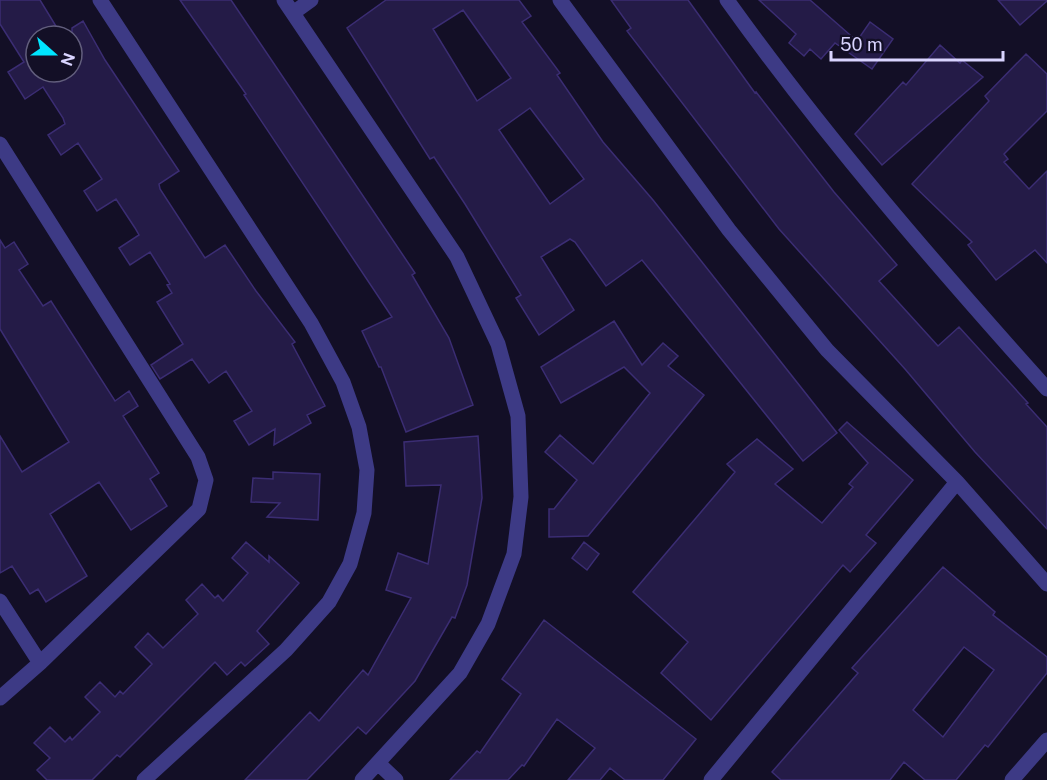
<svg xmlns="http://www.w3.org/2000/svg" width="1047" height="780" font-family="'Public Sans',sans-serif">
<rect width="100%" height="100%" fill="#130f26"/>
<path fill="#241b47" stroke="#3b2d73" stroke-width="1.5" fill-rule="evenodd" d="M0,0H40L62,36H36V72H72V28L83,21L105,60L179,171L159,184L160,189L205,258L225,245L256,291L295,342L292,344L325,406L307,415L311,423L274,445L275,429L249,445L234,421L252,411L226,371L209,383L192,359L160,379L151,365L183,344L157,302L172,293L167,285L170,284L150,252L130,265L119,248L139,235L135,228L116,199L97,211L84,191L102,179L78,143L61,155L48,135L65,124L63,118L43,87L25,99L8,72L24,62L0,24Z
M180,0H231L415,273L412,275L449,338L473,405L406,432L381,367H379L362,331L392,317L244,95L246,94Z
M386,0H519L531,16L522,22L560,73L557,75L603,142L653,200L837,433L803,461L642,260L606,286L575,242L570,239L541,257L574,310L539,335L516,298L521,295L465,204L434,157L430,159L347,28ZM463,10L511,78L477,101L433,29ZM530,108L584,179L550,204L499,130Z
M611,0H688L755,93L756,92L834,192L897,265L879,281L938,346L959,327L1028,403L1026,404L1047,427V529L975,452L905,369L779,229L627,31L631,28Z
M759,0H810L857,41L870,22L893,39L872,69L835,43L821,59L810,49L804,56L789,43L796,34Z
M998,0H1047V1L1020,25Z
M940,45L960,63L962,60L983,77L882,165L855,134L903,82L906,85Z
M1026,54L1047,74V111L1004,154L1008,159L1004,162L1029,189L1047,171V263L1035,250L996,280L968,245L972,242L912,184L989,101L985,96Z
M0,240L5,248L14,242L28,264L19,270L43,306L51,301L115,401L129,391L138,406L123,416L159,473L150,479L167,506L131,530L99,482L50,514L87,576L46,602L38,589L30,594L12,566L0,573V436L22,472L69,442L0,329Z
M614,321L642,365L663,343L678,356L668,366L704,395L588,536L549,537V509H554L577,480L545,452L560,435L593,464L650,393L624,367L561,403L541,367Z
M847,422L913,480L866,535L876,543L850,572L843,565L711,720L661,673L688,642L633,592L735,472L727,464L757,439L793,469L775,484L822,523L853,487L849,484L868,463L839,430Z
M478,436L482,498L467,585L455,618L452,617L415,681L366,734L358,727L307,780H245L310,712L319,721L363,670L368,675L411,598L386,590L398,553L428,564L441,485L406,486L404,442Z
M273,472L320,474L318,520L267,517L280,503L251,502L253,478L273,479Z
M246,542L269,562V556L299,583L257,631L269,644L245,666L241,662L227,675L215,662L120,757L117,755L92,780H47L37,770L50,758L34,743L50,727L65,742L70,737L72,740L100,712L85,697L100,682L115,697L120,691L123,694L152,664L135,647L148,633L163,648L198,614L186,600L202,584L215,598L218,595L223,601L248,573L232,558Z
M584,542L599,554L587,570L572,558Z
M943,567L995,612L993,615L1047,657V673L988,747L985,745L956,780H925L904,762L890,780H781L772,772L858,673L852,668ZM964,647L994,670L943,737L913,710Z
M544,620L696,739L663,780H625L610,768L600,780H568L595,748L557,719L524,766L522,765L508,780H450L477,751L480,753L521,694L502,679Z"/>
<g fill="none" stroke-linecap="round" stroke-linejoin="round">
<path stroke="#3d3a85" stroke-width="15" d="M100,0L311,323L343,382L359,427L367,470L364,513L350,564L329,602L286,650L144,780
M284,0L457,257L498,344L518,416L521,497L514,554L488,624L460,673L362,780
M560,0L729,230L827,350L957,482L1047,584
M727,0C825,137 935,264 1047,389
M293,13L311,0
M0,144L198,457L206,480L199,509L40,663L0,698
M0,601L40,663
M379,764L396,780
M711,780L957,482
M1012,780L1047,740"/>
</g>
<g transform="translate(54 54) rotate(111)"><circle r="28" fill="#130f26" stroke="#625e7d" stroke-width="1.5"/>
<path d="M0-4.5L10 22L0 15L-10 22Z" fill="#00e5ff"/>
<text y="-9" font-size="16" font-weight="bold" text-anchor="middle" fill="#d9d4ff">N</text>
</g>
<path d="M831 51v9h172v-9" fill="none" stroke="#d9d4ff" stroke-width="3"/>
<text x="840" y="51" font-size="18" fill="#d9d4ff" stroke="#130f26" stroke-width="4.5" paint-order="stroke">50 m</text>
</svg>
